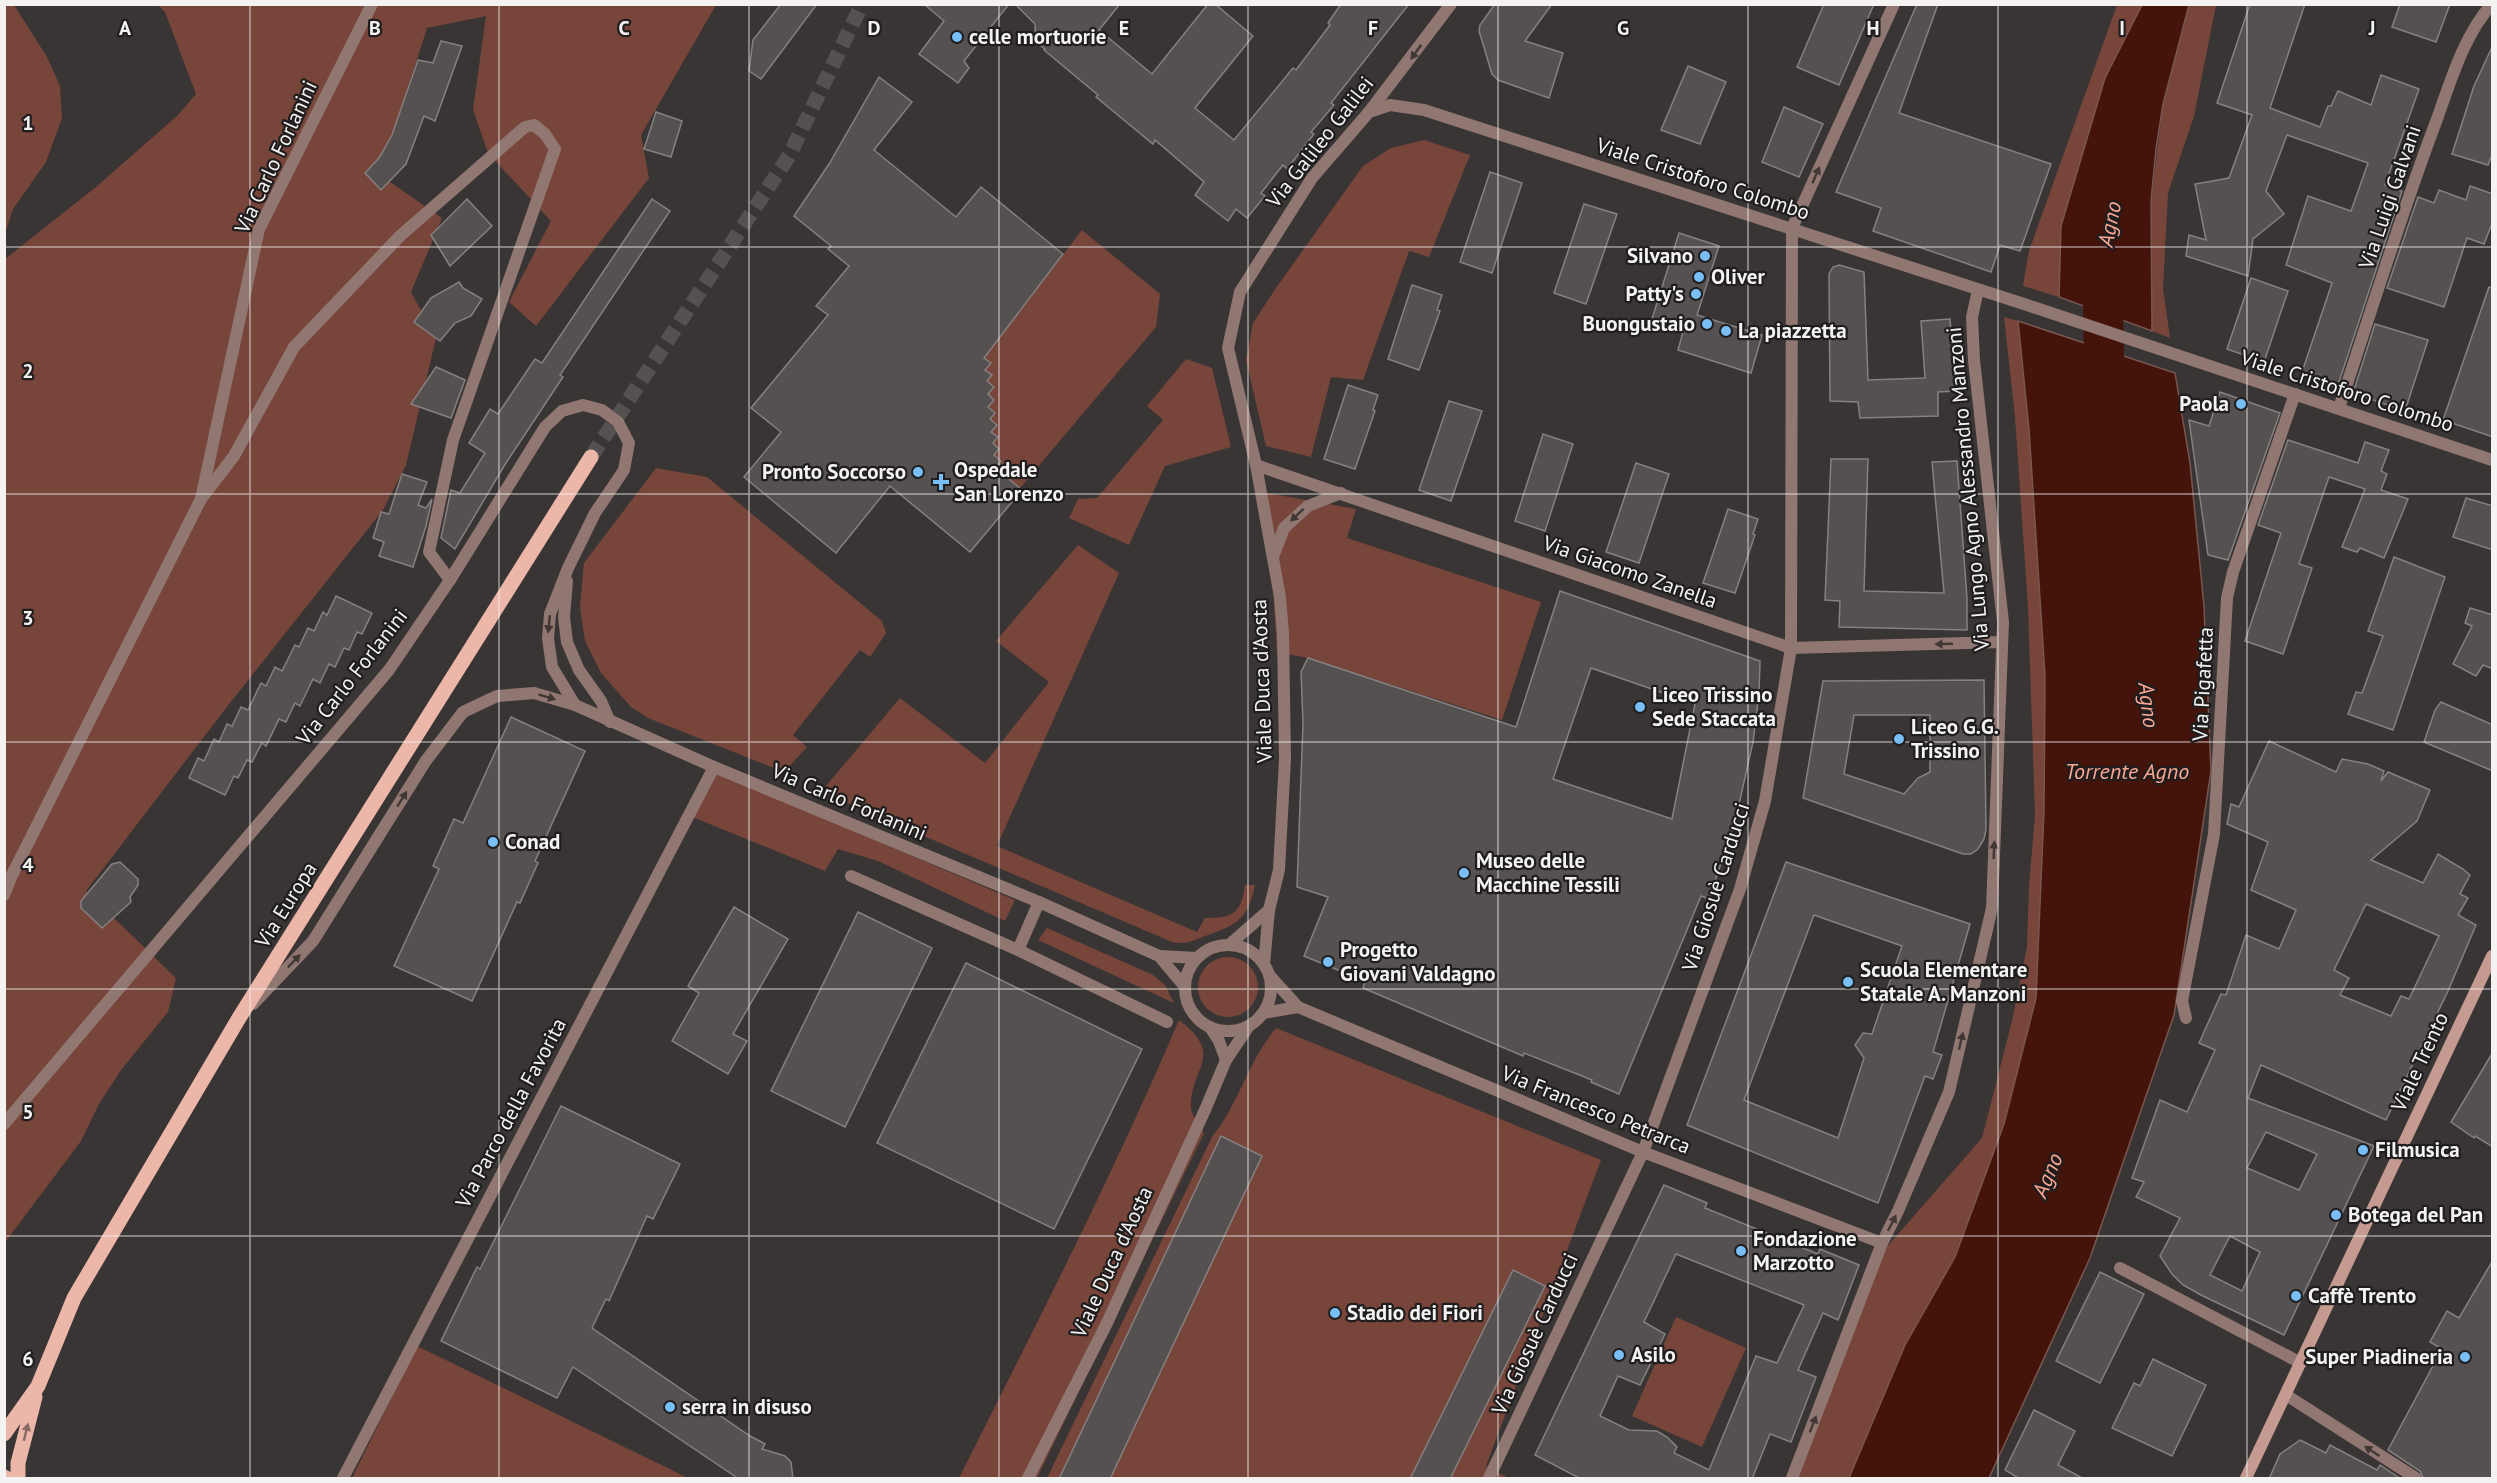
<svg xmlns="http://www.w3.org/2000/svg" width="2497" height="1483" font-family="'PT Sans',sans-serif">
  <rect width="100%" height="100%" fill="#393535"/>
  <g fill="#78453a">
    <polygon points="14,5 47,57 60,86 62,118 46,162 13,209 5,234 4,5"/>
    <polygon points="158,5 716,5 641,135 649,178 536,326 509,302 551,221 488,153 473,110 486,16 427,28 380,175 442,218 411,292 436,338 406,465 383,510 226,708 86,891 176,978 168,1012 121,1070 99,1104 81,1141 6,1241 5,1253 5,259 96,187 178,115 196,94 165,12"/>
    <polygon points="2117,5 2142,5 2105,78 2061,226 2059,297 2023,286 2029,251"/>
    <polygon points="2189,5 2216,5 2194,116 2168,193 2163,288 2170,338 2152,331 2151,201 2163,104"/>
    <polygon points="1424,140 1470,155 1429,257 1409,251 1363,380 1331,377 1311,457 1266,446 1246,360 1253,323 1276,288 1363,166 1391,148"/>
    <polygon points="1082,230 1160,294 1156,327 1020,488 996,468 1001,461 994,455 993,443 998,437 991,432 990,419 995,413 988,407 994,400 988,394 987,381 992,375 985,370 991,363 984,358"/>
    <polygon points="2004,317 2018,321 2029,429 2045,676 2044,811 2036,998 2004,1124 1955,1258 1905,1345 1849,1478 1793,1478 1885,1249 1982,1138 2012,1021 2027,947 2029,887 2035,814 2028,607 2015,417"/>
    <polygon points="1186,359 1212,368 1231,447 1165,466 1129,545 1069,518 1078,499 1097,498 1163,420 1147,406"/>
    <polygon points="656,468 707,477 882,621 886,633 870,657 860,650 793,735 807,747 784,772 648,718 631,707 601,673 585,641 580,608 584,563"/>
    <polygon points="1267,493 1356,509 1347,538 1541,602 1502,720 1308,658 1277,652"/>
    <path d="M1078,545l41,28 -122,273 200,86 8,-14c28,0 36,-4 40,-33h10c-7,33 -16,39 -47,50 -16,5 -18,10 -36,7l-351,-150 79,-94 85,65 64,-81 -53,-41z"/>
    <polygon points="713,771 1015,900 1005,921 878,861 838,849 825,871 690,816"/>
    <polygon points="1047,928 1153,975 1165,985 1174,1003 1038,940"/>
    <circle cx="1228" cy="987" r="30"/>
    <path d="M1179,1020c47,36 11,46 12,88 1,8 9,18 13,25l-167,345h-78c76,-151 154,-303 220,-458z"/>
    <path d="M1276,1028l325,132 -115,306 23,12h-462l165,-341c27,-33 36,-76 64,-109z"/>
    <polygon points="1676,1317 1746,1348 1702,1447 1632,1416"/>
    <polygon points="417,1346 688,1478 352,1478"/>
  </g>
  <g fill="#44140a" stroke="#795750" stroke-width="1.5">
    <polygon points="2142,5 2189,5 2163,104 2156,149 2151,201 2152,331 2059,297 2061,226 2105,78"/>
    <polygon points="2018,321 2175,373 2190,463 2204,606 2211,771 2174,1015 2090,1258 1989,1478 1849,1478 1905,1345 1955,1257 2004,1124 2036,998 2044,811 2045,676 2029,429"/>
  </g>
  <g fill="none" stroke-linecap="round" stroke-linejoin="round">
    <polyline stroke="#44140a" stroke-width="40" points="2102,258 2105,404"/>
  </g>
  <g fill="#545150" stroke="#858180" stroke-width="1.5" fill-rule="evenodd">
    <polygon points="781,4 817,4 761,79 749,71 753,40"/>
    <polygon points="924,4 1009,4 964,61 969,68 958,83 919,54 944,21"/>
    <polygon points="1015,4 1120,4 1099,30 1152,74 1208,4 1215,4 1253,36 1195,108 1234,140 1293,68 1296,70 1330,25 1328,23 1341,4 1409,4 1331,103 1334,105 1311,132 1314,134 1287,169 1283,165 1261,193 1265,196 1247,218 1236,209 1228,221 1195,195 1204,182 1155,140 1153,144 1096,97 1098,95 1044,50 1045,49 1036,42 1035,24"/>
    <polygon points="1495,4 1552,4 1525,41 1563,53 1549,98 1498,80 1492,74 1479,31 1480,25"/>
    <polygon points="1824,4 1874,4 1839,85 1797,67"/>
    <polygon points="1917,4 1938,4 1899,113 2051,164 2020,251 2000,245 1991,272 1873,231 1881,208 1836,192"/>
    <polygon points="2250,4 2305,4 2270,108 2320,127 2328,106 2331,106 2338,91 2371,105 2381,75 2419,89 2385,185 2402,191 2337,388 2301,375 2332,283 2286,265 2308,196 2351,211 2368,163 2287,135 2266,191 2284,214 2253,239 2248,276 2186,256 2189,235 2206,240 2195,184 2229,178 2252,115 2217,103"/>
    <polygon points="2400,4 2450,4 2436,42 2392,27"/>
    <polygon points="441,41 462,46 435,121 424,116 406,164 381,190 365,173 379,158 392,135 418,60 433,63"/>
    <polygon points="2493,45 2493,152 2488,165 2452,154 2474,86"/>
    <polygon points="1688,66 1726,82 1700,144 1661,130"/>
    <polygon points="879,77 912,102 874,150 956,217 981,187 1063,254 984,358 991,363 985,370 992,375 987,381 994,387 988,394 994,400 988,407 995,413 990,419 997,425 991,432 998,437 993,443 999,449 994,455 1001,461 996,468 1022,490 970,552 890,486 836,553 744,477 781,432 751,408 828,315 816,306 849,266 828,249 831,246 794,216 829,164"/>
    <polygon points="1784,107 1823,124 1799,177 1762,162"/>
    <polygon points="656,112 682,121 671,157 644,149"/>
    <polygon points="1490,172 1522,183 1492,273 1460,262"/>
    <polygon points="2470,186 2493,194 2493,221 2484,244 2467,238 2444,307 2387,288 2418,197 2434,203 2439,190 2466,200"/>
    <polygon points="467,199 492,226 450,266 431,235"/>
    <polygon points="652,199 670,211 560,375 563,377 504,466 455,549 441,538 451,490 460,493 485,453 469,443 490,409 498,414 535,359 542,363"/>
    <polygon points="1584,204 1617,214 1586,304 1554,293"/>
    <polygon points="1679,233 1719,246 1697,315 1762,335 1751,373 1678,350 1683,332 1651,322"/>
    <polygon points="1839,265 1864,272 1868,380 1925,378 1921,321 1950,319 1956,391 1938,392 1938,416 1860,418 1858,402 1830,401 1829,274 1833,267"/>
    <polygon points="2251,278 2288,291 2264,362 2227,349"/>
    <polygon points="459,282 463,288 482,299 471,316 455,323 440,341 414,322 431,298"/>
    <polygon points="1412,285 1442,295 1437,310 1440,311 1419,370 1388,359"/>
    <polygon points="2489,287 2493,288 2493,437 2443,420"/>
    <polygon points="2375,324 2428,340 2405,411 2353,393"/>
    <polygon points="436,367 465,380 451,418 411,404"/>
    <polygon points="1348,385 1378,395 1373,410 1375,411 1355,469 1324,459"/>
    <polygon points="2220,392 2280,413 2228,560 2208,555 2189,420 2209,426"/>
    <polygon points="1449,401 1482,411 1451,501 1419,490"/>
    <polygon points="1543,434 1573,444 1545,531 1515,521"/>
    <polygon points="2288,440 2358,463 2365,442 2389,450 2381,471 2387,474 2381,490 2408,499 2384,558 2360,548 2357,552 2342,547 2365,489 2329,477 2299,564 2312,568 2283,654 2245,641 2281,533 2258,525"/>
    <polygon points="1831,459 1868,459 1864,591 1944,593 1932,462 1957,461 1967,599 1967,630 1839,627 1840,601 1825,600"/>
    <polygon points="1636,463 1669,474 1639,563 1606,552"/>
    <polygon points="402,474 427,482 418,505 426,508 432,499 426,526 413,567 379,556 384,542 373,538 381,512 389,514"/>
    <polygon points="2466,498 2493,506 2493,550 2453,537"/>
    <polygon points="1728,509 1758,519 1753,534 1755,535 1735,593 1703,583"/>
    <polygon points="2394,557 2445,577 2393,730 2348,714 2356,692 2362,693 2383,636 2368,631"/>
    <path d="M1560,591l200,70 -1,33 -6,48 -18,80 -26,77 -8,-3 -82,198 -28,-12 1,-2 -68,-27 -1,3 -160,-68 2,-7 -61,-25 24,-59 -31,-10 6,-164 -2,-51 7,-14 208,69zM1591,668l104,36 -23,115 -119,-40z"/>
    <polygon points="336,596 372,613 362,634 357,632 349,650 344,648 335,667 329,664 320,683 313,679 300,706 295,703 286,722 279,719 266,746 262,743 252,762 247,760 238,778 234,776 225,795 189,778 198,758 204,761 214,739 219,742 227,724 232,726 241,707 248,710 261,683 266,686 275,667 282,671 295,645 299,647 308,628 314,631 323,612 327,615"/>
    <polygon points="2470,608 2493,615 2493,669 2483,665 2476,676 2453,664 2472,626 2465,623"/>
    <path d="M1984,680l2,149 -2,10 -6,10 -7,5h-8l-160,-56 20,-117zM1854,715h76v57l-12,6 -14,16 -60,-20z"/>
    <polygon points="2441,702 2493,725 2493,771 2424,742 2435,710"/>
    <polygon points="511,717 585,751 535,861 538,863 520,903 517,902 472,1001 394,966 439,869 433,866 454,819 463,823"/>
    <path d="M2269,741l67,31 6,-13 26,5 16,7 -3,10 7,-9 42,18 -13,31 -46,39 52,23 15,-29 25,15 7,6 -10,19 8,4 -10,17 18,10 -28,66 -62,129 -125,-55 -13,33 126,48 -90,189 -83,-40 -18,-10 -11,-11 -12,-18 20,-38 -44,-21 8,-15 -12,-4 28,-78 27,12 28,-62 -16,-7 22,-49 5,1 20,-60 33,14 17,-39 -45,-20 17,-48 -41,-18 4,-20 8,3zM2366,904l73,32 -30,63 -8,-3 -10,20 -51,-21 9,-17 -15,-8zM2266,1132l51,22 -18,36 -52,-22zM2230,1236l30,16 -18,39 -32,-16z"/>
    <polygon points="120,862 138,879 138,885 130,897 131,902 102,928 81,908 81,901 112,864"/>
    <path d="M1786,862l184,62 -37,128 9,3 -9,24 -8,-3 -47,127 -191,-78zM1814,915l88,31 -30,88 -9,-1 -8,12 9,13 -26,80 -94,-38z"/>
    <polygon points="734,907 788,939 733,1034 747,1041 728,1074 672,1041 699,993 688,986"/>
    <polygon points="858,912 932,948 845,1127 771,1091"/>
    <polygon points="966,963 1142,1049 1054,1229 877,1143"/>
    <polygon points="2493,1052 2493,1147 2475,1136 2474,1138 2451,1122"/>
    <polygon points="561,1106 680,1164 653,1219 647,1216 609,1301 606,1299 592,1328 750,1436 765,1444 762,1449 785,1456 791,1462 793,1479 739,1479 573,1367 557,1398 441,1341 477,1267 480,1269"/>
    <polygon points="1221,1136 1262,1156 1110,1479 1059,1479"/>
    <path d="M1664,1185l43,18 -2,5 113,46 2,-5 39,16 -21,55 -15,-7 -25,57 18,7 -25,65 -21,-8 -18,45h-171l-46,-24zM1676,1254l128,51 -27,58 -21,-7 -47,114 -35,-17 3,-6 -10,-10 -10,-6 -28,-1 -29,-14 18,-40 22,9 25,-51 -21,-12z"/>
    <polygon points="2493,1260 2493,1479 2424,1479 2420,1471 2388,1450 2442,1349 2430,1342 2447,1311 2459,1318"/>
    <polygon points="1513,1270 1545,1286 1450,1479 1410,1479"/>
    <polygon points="2100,1272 2144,1294 2100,1383 2056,1361"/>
    <polygon points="2153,1359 2206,1385 2172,1456 2112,1428 2134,1383 2140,1386"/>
    <polygon points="2034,1410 2075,1431 2058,1465 2084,1479 2020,1479 2005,1470"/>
    <polygon points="2300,1440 2326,1453 2330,1445 2377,1470 2380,1465 2401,1479 2269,1479 2280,1454"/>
  </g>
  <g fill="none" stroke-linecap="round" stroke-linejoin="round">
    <polyline stroke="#555151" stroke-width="15" stroke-dasharray="15 8" stroke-linecap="butt" points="591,457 789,156 862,4"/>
    <polyline stroke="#917771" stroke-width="12" points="1643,1152 1740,889 1765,801 1791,648"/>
    <g stroke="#917771" stroke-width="12">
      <polyline points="1369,112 1451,4"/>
      <polyline points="1256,465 1791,648 2002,642"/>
      <polyline points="201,499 234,456 294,347 400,236 525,127 534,125 545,134 555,149 453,440 429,552 450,580"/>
      <polyline points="1273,557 1284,528 1308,506 1341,493"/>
      <polyline points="567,581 564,617 567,642 579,670 601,701 610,722"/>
      <polyline points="1791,648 1792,228 1894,4"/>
      <polyline points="851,876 1018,950 1167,1022"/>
      <polyline points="4,895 12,875 201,499 259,229 372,4"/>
      <polyline points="1018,950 1039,902"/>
      <polyline points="1270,976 1298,1007 1643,1152 1882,1243"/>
      <polyline points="1263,1013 1298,1007"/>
      <polyline points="2186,1018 2182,1001 2214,834 2227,598 2233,572 2295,394"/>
      <polyline points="4,1124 389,670 450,580 545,427 562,411 583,405 602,410 618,422 629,443 624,470 595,513 568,568 550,614 548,638 552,667 575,705"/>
      <polyline points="2120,1268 2301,1363"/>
      <polyline points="2286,1395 2416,1478"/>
      <polyline points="343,1478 714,767"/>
      <polyline points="1489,1478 1643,1152"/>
      <polyline points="1792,1478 1882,1243 1898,1211 1949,1092 1992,908 2003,622 1974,360 1972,317 1978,290"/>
    </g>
    <g stroke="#917771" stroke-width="12">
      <path d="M2339,408c32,-96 62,-194 98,-289 14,-39 27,-84 55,-115"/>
      <polyline points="1230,944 1269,910"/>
      <circle cx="1228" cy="988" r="43"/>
      <polyline points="1159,956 1197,958"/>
      <polyline points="1264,964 1269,910 1279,870 1285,759 1283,633 1280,597 1256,465 1228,348 1240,292 1312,178 1369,112 1390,105 1424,110 2024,304 2492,460"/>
      <polyline points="253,1004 313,941 425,762 463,712 497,696 534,693 575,705 714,767 1039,902 1159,956 1185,987"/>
      <polyline points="1210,1027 1219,1041 1226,1060"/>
      <polyline points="1028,1478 1107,1323 1205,1110 1226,1060 1249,1026"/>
    </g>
    <polyline stroke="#c59b91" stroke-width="12" points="2246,1478 2492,956"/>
    <g stroke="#ecb6a9" stroke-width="15">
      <polyline points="4,1434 38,1386 74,1298 239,1018 591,457"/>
      <polyline points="4,1477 6,1478"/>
      <polyline points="18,1478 18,1463 35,1397"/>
    </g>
  </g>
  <defs><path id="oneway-solid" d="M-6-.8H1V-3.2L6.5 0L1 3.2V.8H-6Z" transform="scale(1.5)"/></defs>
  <g fill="#413836">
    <use href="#oneway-solid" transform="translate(1416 52) rotate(126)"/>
    <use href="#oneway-solid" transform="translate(1816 175) rotate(-66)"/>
    <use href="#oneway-solid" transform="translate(1297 515) rotate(137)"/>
    <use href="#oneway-solid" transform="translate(549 624) rotate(96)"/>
    <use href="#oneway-solid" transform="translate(1944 644) rotate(178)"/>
    <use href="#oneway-solid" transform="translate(547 697) rotate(17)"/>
    <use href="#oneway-solid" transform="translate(402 799) rotate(-58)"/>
    <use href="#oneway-solid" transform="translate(1994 850) rotate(-88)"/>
    <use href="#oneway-solid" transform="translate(294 961) rotate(-46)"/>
    <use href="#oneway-solid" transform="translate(1961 1041) rotate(-77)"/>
    <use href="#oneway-solid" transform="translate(1892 1223) rotate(-63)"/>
    <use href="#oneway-solid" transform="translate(1813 1424) rotate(-69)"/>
    <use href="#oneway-solid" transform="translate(2372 1451) rotate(-147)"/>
  </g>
  <use fill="#866a63" href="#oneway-solid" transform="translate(26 1432) rotate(-76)"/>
  <path fill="none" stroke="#f5f2f2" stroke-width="1.5" stroke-opacity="0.55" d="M250,4v1474M499,4v1474M749,4v1474M999,4v1474M1248,4v1474M1498,4v1474M1748,4v1474M1998,4v1474M2247,4v1474M4,247h2488M4,494h2488M4,742h2488M4,989h2488M4,1236h2488"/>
  <g fill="#78bff7" stroke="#1f1d1d" stroke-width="2">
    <circle cx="957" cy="37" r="6"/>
    <circle cx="1705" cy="256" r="6"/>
    <circle cx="1699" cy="277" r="6"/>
    <circle cx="1696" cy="294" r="6"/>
    <circle cx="1707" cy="324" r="6"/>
    <circle cx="1726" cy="331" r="6"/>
    <circle cx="2241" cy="404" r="6"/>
    <circle cx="918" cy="472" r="6"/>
    <path d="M938 473h6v6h6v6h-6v6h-6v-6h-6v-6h6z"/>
    <circle cx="1640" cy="707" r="6"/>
    <circle cx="1899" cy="739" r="6"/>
    <circle cx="493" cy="842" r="6"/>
    <circle cx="1464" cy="873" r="6"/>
    <circle cx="1328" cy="962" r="6"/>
    <circle cx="1848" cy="982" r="6"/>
    <circle cx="2363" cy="1150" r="6"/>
    <circle cx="2336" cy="1215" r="6"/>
    <circle cx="1741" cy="1251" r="6"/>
    <circle cx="2296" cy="1296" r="6"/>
    <circle cx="1335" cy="1313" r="6"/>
    <circle cx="1619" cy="1355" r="6"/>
    <circle cx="2465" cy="1357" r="6"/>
    <circle cx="670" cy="1407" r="6"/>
  </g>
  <g text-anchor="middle" stroke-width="4.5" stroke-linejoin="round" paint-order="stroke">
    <g font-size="21" font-weight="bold" fill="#f5f2f2" stroke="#1f1d1d" text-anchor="start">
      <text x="969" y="44">celle mortuorie</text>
      <text x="1693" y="263" text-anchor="end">Silvano</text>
      <text x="1711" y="284">Oliver</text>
      <text x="1684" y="301" text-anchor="end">Patty's</text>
      <text x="1695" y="331" text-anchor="end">Buongustaio</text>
      <text x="1738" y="338">La piazzetta</text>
      <text x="2229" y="411" text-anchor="end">Paola</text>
      <text x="954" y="477">Ospedale<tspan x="954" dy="24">San Lorenzo</tspan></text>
      <text x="906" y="479" text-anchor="end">Pronto Soccorso</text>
      <text x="1652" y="702">Liceo Trissino<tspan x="1652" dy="24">Sede Staccata</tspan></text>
      <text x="1911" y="734">Liceo G.G.<tspan x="1911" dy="24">Trissino</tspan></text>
      <text x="505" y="849">Conad</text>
      <text x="1476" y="868">Museo delle<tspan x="1476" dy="24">Macchine Tessili</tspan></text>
      <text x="1340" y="957">Progetto<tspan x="1340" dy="24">Giovani Valdagno</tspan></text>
      <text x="1860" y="977">Scuola Elementare<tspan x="1860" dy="24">Statale A. Manzoni</tspan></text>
      <text x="2375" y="1157">Filmusica</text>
      <text x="2348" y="1222">Botega del Pan</text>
      <text x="1753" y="1246">Fondazione<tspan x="1753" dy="24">Marzotto</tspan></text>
      <text x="2308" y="1303">Caffè Trento</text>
      <text x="1347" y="1320">Stadio dei Fiori</text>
      <text x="1631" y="1362">Asilo</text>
      <text x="2453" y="1364" text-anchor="end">Super Piadineria</text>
      <text x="682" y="1414">serra in disuso</text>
    </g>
    <g font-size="21" fill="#f5f2f2" stroke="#1f1d1d">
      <text transform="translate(1320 142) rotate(-52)" y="7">Via Galileo Galilei</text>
      <text transform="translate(276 157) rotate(-65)" y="7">Via Carlo Forlanini</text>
      <text transform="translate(1703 179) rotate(18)" y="7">Viale Cristoforo Colombo</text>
      <text transform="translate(2390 197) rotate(-71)" y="7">Via Luigi Galvani</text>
      <text transform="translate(2347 391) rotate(18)" y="7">Viale Cristoforo Colombo</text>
      <text transform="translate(1968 489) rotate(-95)" y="7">Via Lungo Agno Alessandro Manzoni</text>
      <text transform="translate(1630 572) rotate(19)" y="7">Via Giacomo Zanella</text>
      <text transform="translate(352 677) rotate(-52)" y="7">Via Carlo Forlanini</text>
      <text transform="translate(1262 681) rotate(-92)" y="7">Viale Duca d'Aosta</text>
      <text transform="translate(2203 684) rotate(-87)" y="7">Via Pigafetta</text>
      <text transform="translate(849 802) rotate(23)" y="7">Via Carlo Forlanini</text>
      <text transform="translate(1716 887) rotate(-72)" y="7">Via Giosuè Carducci</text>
      <text transform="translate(286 905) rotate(-58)" y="7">Via Europa</text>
      <text transform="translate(2420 1062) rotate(-65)" y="7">Viale Trento</text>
      <text transform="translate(1596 1110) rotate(22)" y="7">Via Francesco Petrarca</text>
      <text transform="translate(511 1113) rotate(-62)" y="7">Via Parco della Favorita</text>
      <text transform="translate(1112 1262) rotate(-65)" y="7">Viale Duca d'Aosta</text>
      <text transform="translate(1535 1334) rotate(-65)" y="7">Via Giosuè Carducci</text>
    </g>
    <g font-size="22" font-style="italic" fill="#fda793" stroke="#1f1d1d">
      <text transform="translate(2109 224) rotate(-79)" y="8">Agno</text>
      <text transform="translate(2149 705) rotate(83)" y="8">Agno</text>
      <text x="2127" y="779">Torrente Agno</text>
      <text transform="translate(2047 1175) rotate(-67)" y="8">Agno</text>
    </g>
  </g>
  <g font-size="20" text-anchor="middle" font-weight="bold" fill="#f5f2f2" stroke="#1f1d1d" stroke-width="4.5" stroke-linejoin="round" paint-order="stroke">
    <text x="125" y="35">A</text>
    <text x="375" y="35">B</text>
    <text x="624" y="35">C</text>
    <text x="874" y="35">D</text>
    <text x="1124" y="35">E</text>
    <text x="1373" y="35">F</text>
    <text x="1623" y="35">G</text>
    <text x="1873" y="35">H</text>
    <text x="2122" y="35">I</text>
    <text x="2372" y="35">J</text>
    <text x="28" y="130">1</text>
    <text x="28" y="378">2</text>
    <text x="28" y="625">3</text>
    <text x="28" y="872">4</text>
    <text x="28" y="1119">5</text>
    <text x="28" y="1366">6</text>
  </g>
  <rect width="2497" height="1483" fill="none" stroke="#f5f2f2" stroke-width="12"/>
</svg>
